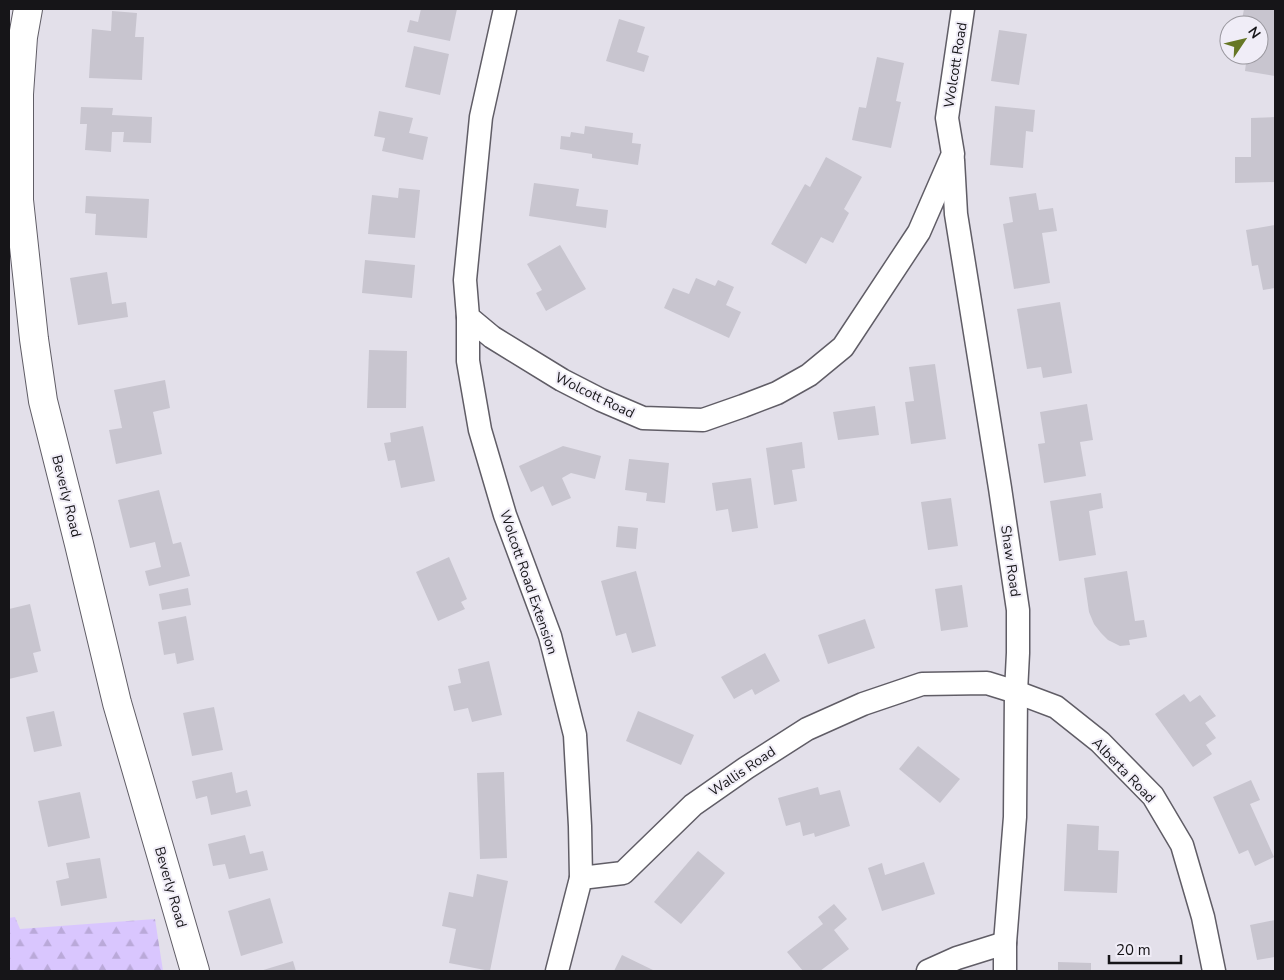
<svg xmlns="http://www.w3.org/2000/svg" width="1284" height="980" font-family="'Nunito Sans',sans-serif">
  <defs>
    <pattern id="forest-firs" width="22" height="20" patternUnits="userSpaceOnUse" patternTransform="scale(1.25)"><rect width="22" height="20" fill="#d9c6fe"/><path d="M5 1l3.5 6h-7zM16 11l3.5 6h-7z" fill="#baa9d9"/></pattern>
  </defs>
  <rect width="100%" height="100%" fill="#e3e0ea"/>
  <polygon fill="url(#forest-firs)" points="15,917 20,929 155,919 163,971 9,971 9,918"/>
  <g fill="#c8c5cf">
    <polygon points="421,9 457,9 450,41 407,32 410,20 418,22"/>
    <polygon points="1244,9 1275,9 1275,76 1245,71 1247,55 1259,55 1259,25 1241,25"/>
    <polygon points="112,11 137,13 135,37 144,37 142,80 89,78 92,29 111,31"/>
    <polygon points="619,19 645,27 637,52 649,56 644,72 606,61"/>
    <polygon points="999,30 1027,34 1019,85 991,81"/>
    <polygon points="414,46 449,54 440,95 405,87"/>
    <polygon points="877,57 904,63 896,101 901,102 891,148 852,140 859,107 866,108"/>
    <polygon points="995,106 1035,110 1033,132 1026,131 1023,168 990,165"/>
    <polygon points="81,107 113,108 112,115 152,117 151,143 123,142 124,132 112,132 111,152 85,150 87,124 80,124"/>
    <polygon points="379,111 413,118 409,133 428,137 423,160 382,151 385,138 374,136"/>
    <polygon points="1275,117 1275,182 1235,183 1235,157 1251,157 1251,118"/>
    <polygon points="585,126 633,133 632,143 641,144 638,165 592,158 592,154 560,149 561,136 570,137 571,132 584,134"/>
    <polygon points="826,157 862,177 844,209 849,213 833,243 821,237 806,264 771,244 805,184 810,187"/>
    <polygon points="534,183 579,189 576,206 608,210 606,228 529,216"/>
    <polygon points="399,188 420,190 415,238 368,234 372,195 398,198"/>
    <polygon points="1036,193 1039,210 1053,208 1057,231 1042,233 1050,283 1014,289 1003,224 1013,222 1009,197"/>
    <polygon points="86,196 149,199 147,238 95,235 96,214 85,213"/>
    <polygon points="1275,225 1275,288 1263,290 1258,265 1252,266 1246,230"/>
    <polygon points="560,245 586,289 546,311 536,293 542,290 527,264"/>
    <polygon points="365,260 415,265 412,298 362,293"/>
    <polygon points="107,272 112,304 126,302 128,317 78,325 70,278"/>
    <polygon points="696,278 715,286 718,280 734,287 726,305 741,312 729,338 664,308 673,288 689,294"/>
    <polygon points="1060,302 1072,373 1043,378 1041,367 1027,369 1017,309"/>
    <polygon points="369,350 407,351 406,408 367,408"/>
    <polygon points="935,364 946,439 911,444 905,402 914,401 909,367"/>
    <polygon points="165,380 170,408 153,412 162,454 116,464 109,430 122,428 114,390"/>
    <polygon points="1087,404 1093,440 1080,442 1086,476 1044,483 1038,444 1045,443 1040,412"/>
    <polygon points="875,406 879,435 838,440 833,412"/>
    <polygon points="423,426 435,481 401,488 395,460 388,461 384,443 391,442 390,433"/>
    <polygon points="802,442 805,468 792,470 797,501 774,505 766,448"/>
    <polygon points="563,446 601,456 595,479 571,473 562,478 571,498 552,506 543,486 531,492 519,466"/>
    <polygon points="629,459 669,463 665,503 646,501 647,493 625,490"/>
    <polygon points="751,478 758,528 732,532 728,509 716,511 712,483"/>
    <polygon points="159,490 173,544 181,542 190,576 149,586 145,571 161,567 155,542 130,548 118,500"/>
    <polygon points="1101,493 1103,508 1089,511 1096,555 1059,561 1050,501"/>
    <polygon points="951,498 958,546 928,550 921,502"/>
    <polygon points="618,526 638,528 636,549 616,547"/>
    <polygon points="449,557 467,599 461,602 465,609 438,621 416,572"/>
    <polygon points="636,571 656,646 632,653 626,633 616,636 601,581"/>
    <polygon points="1127,571 1135,621 1144,620 1147,637 1129,640 1130,645 1120,646 1108,640 1101,633 1094,624 1089,612 1084,578"/>
    <polygon points="962,585 968,627 941,631 935,589"/>
    <polygon points="188,588 191,605 162,610 159,594"/>
    <polygon points="30,604 41,651 33,653 38,672 9,679 9,652 10,651 9,645 9,609"/>
    <polygon points="186,616 194,660 177,664 175,653 164,655 158,622"/>
    <polygon points="865,619 875,648 828,664 818,635"/>
    <polygon points="765,653 780,681 755,695 752,689 734,699 721,677"/>
    <polygon points="489,661 502,715 472,722 468,708 454,711 448,686 461,683 458,669"/>
    <polygon points="1184,694 1190,702 1200,695 1216,716 1205,723 1216,738 1206,745 1212,754 1193,767 1155,714"/>
    <polygon points="214,707 223,750 192,756 183,713"/>
    <polygon points="54,711 62,746 34,752 26,717"/>
    <polygon points="638,711 694,735 681,765 626,741"/>
    <polygon points="918,746 960,779 940,803 899,769"/>
    <polygon points="232,772 236,793 247,790 251,806 211,815 207,796 196,799 192,781"/>
    <polygon points="504,772 507,858 480,859 477,773"/>
    <polygon points="1251,780 1260,800 1250,804 1274,857 1255,866 1248,850 1239,854 1213,797"/>
    <polygon points="818,787 820,795 840,790 850,826 815,837 814,833 803,836 800,822 786,826 778,798"/>
    <polygon points="80,792 90,838 48,847 38,801"/>
    <polygon points="1067,824 1099,826 1098,850 1119,851 1117,893 1064,891"/>
    <polygon points="245,835 250,854 263,851 268,870 229,879 225,864 213,866 208,844"/>
    <polygon points="698,851 725,873 681,924 654,902"/>
    <polygon points="100,858 107,898 61,906 56,881 69,878 66,863"/>
    <polygon points="924,862 935,894 882,911 868,868 882,863 885,875"/>
    <polygon points="477,874 508,881 490,971 449,963 456,929 442,926 449,892 473,897"/>
    <polygon points="270,898 283,943 241,956 228,911"/>
    <polygon points="834,904 847,919 834,930 849,949 820,971 803,971 787,952 823,924 818,917"/>
    <polygon points="1275,920 1275,957 1257,960 1250,925"/>
    <polygon points="622,955 655,971 614,971"/>
    <polygon points="293,961 296,971 260,971"/>
    <polygon points="1058,962 1091,963 1091,971 1058,971"/>
  </g>
  <g fill="none" stroke-linecap="round" stroke-linejoin="round">
    <defs>
      <g id="minor">
        <polyline points="505,9 481,117 465,280 468,317 492,337 562,380 601,400 643,418 703,420 743,406 777,393 809,375 843,347 919,232 953,154 947,118 963,9"/>
        <polyline points="953,160 956,214 1000,488 1018,610 1018,653 1016,692 1015,817 1005,943 1005,971"/>
        <polyline points="468,317 468,361 480,430 505,515 550,636 575,735 580,826 581,878"/>
        <polyline points="557,971 581,878 623,873 693,805 746,768 807,729 863,704 922,684 987,683 1016,692 1056,707 1100,742 1153,796 1182,845 1203,917 1214,971"/>
        <polyline points="928,971 957,958 1005,943"/>
      </g>
      <polyline id="tertiary" points="28,9 23,37 19,94 19,200 34,339 43,401 79,544 117,703 195,971"/>
    </defs>
    <use href="#minor" stroke="#605d66" stroke-width="25"/>
    <use href="#tertiary" stroke="#605d66" stroke-width="30"/>
    <use href="#minor" stroke="#fff" stroke-width="22"/>
    <use href="#tertiary" stroke="#fff" stroke-width="28"/>
  </g>
  <g text-anchor="middle" stroke-width="4" stroke-linejoin="round" paint-order="stroke">
    <g font-size="14" fill="#161518" stroke="#f0edf7">
      <text transform="translate(955 65) rotate(-81)" y="5">Wolcott Road</text>
      <text transform="translate(595 395) rotate(26)" y="5">Wolcott Road</text>
      <text transform="translate(67 496) rotate(76)" y="5">Beverly Road</text>
      <text transform="translate(1011 561) rotate(82)" y="5">Shaw Road</text>
      <text transform="translate(529 582) rotate(71)" y="5">Wolcott Road Extension</text>
      <text transform="translate(1124 770) rotate(46)" y="5">Alberta Road</text>
      <text transform="translate(742 771) rotate(-34)" y="5">Wallis Road</text>
      <text transform="translate(171 887) rotate(74)" y="5">Beverly Road</text>
    </g>
  </g>
  <rect width="1284" height="980" fill="none" stroke="#161518" stroke-width="20"/>
  <g transform="translate(1244 40) rotate(55)"><circle r="24" fill="#f0edf7" stroke="#99979e"/>
  <path d="M0-4L9 19L0 12L-9 19Z" fill="#667725"/>
  <text y="-8" font-size="14" font-weight="bold" text-anchor="middle" fill="#161518">N</text>
  </g>
  <path d="M1109 955v8h72v-8" fill="none" stroke="#161518" stroke-width="2.5"/>
  <text x="1116" y="955" font-size="15" fill="#161518" stroke="#f0edf7" stroke-width="4" paint-order="stroke">20 m</text>
</svg>
